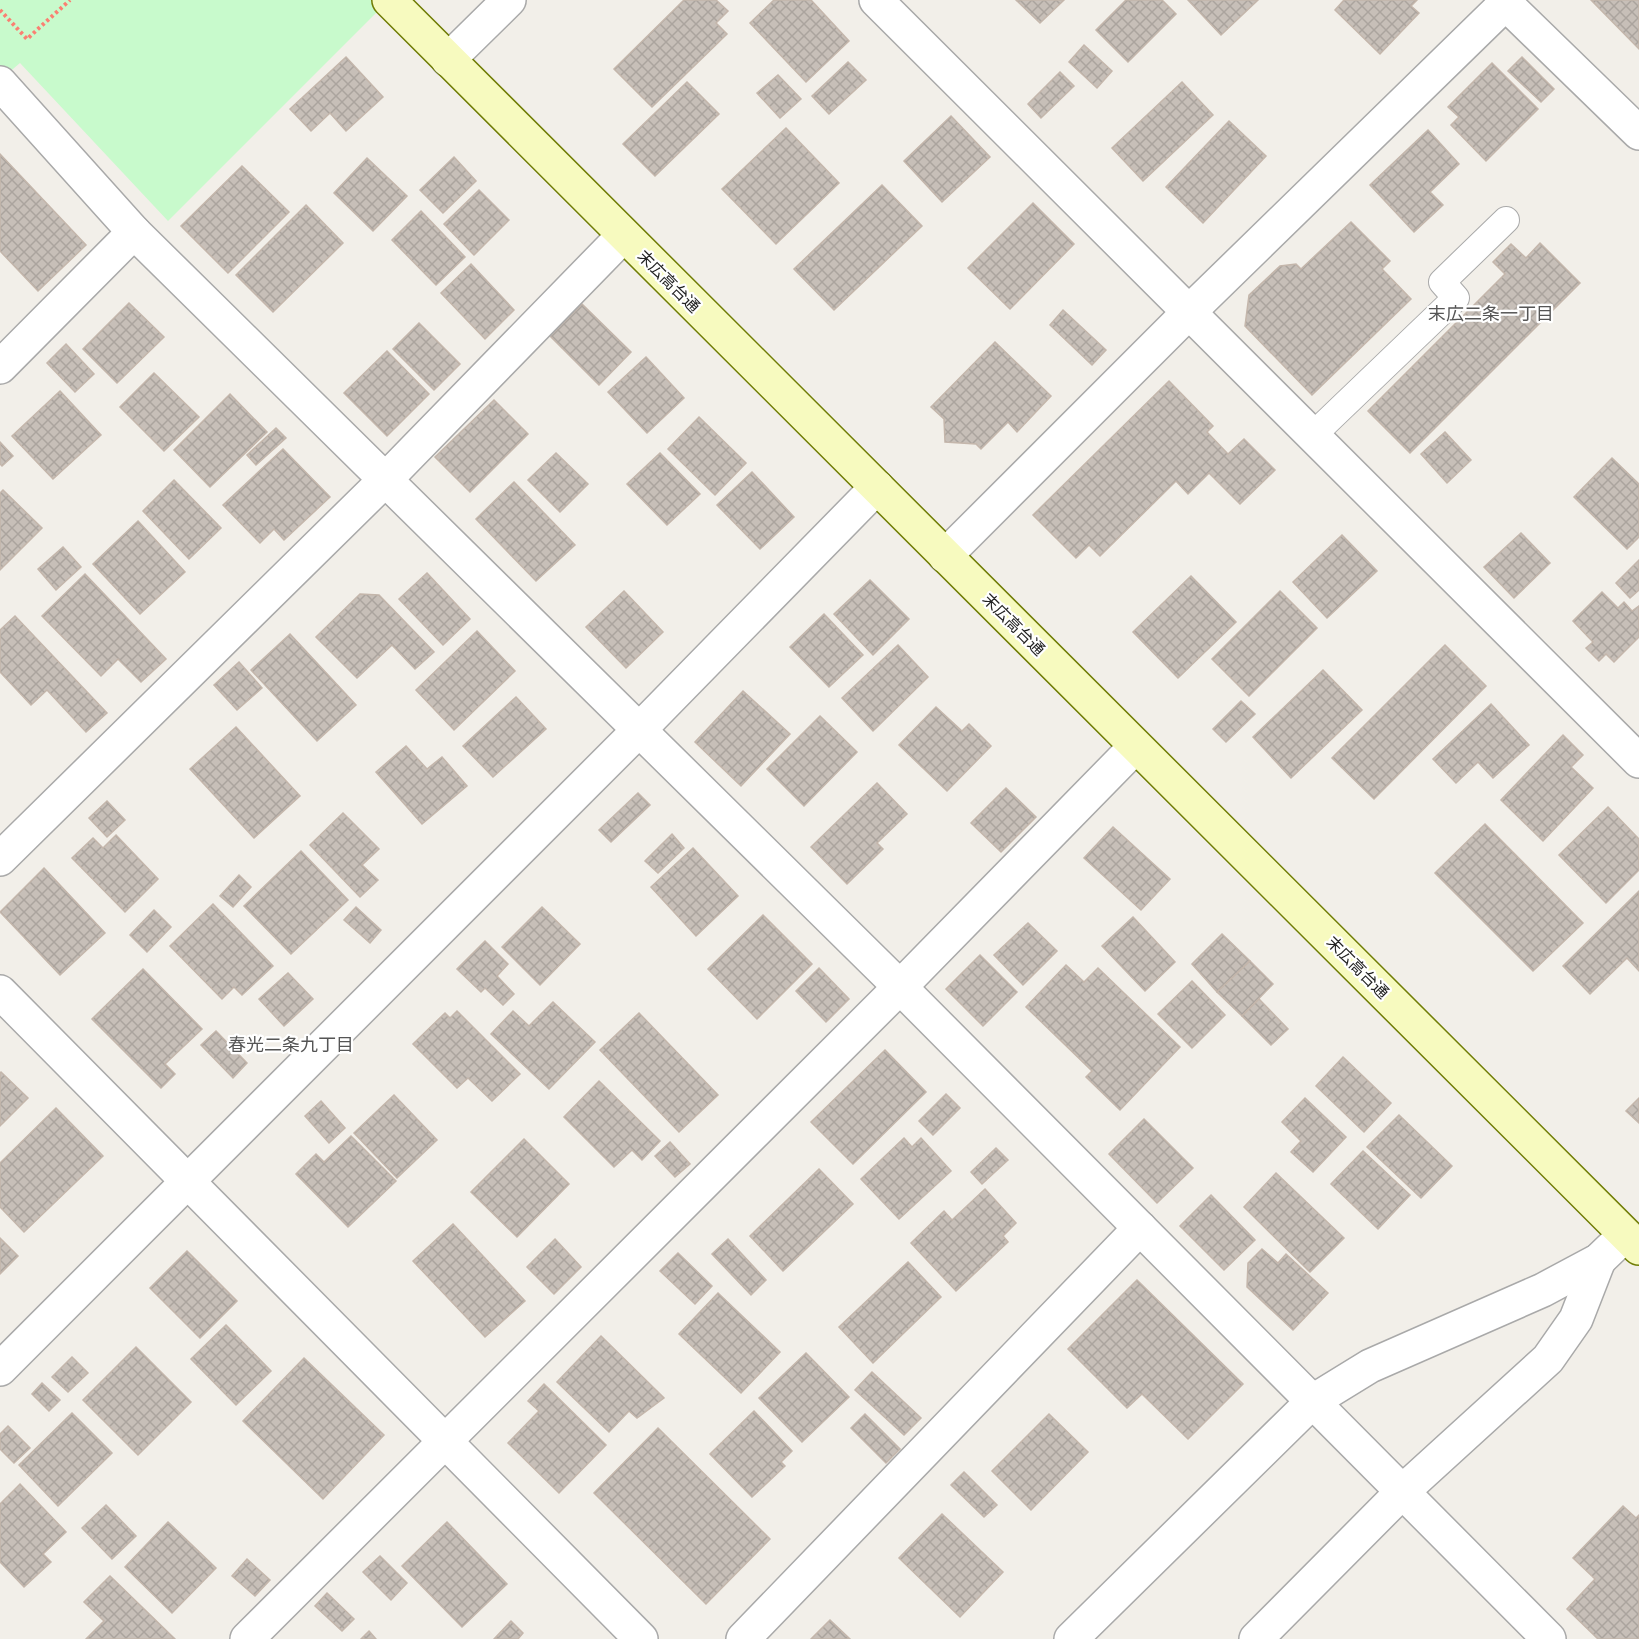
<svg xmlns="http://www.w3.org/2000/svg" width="1639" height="1639" font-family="'PT Sans','Noto Sans JP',sans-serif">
  <defs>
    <pattern id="building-cross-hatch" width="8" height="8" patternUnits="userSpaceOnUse" patternTransform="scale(1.5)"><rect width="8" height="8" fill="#c7bfb8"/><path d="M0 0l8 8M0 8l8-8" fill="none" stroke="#aba49e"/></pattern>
  </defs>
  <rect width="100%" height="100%" fill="#f2efe9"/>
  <polygon fill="#c8facc" points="0,0 389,0 168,221 20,63 0,80"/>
  <g fill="url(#building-cross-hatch)" stroke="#c4b6ab" stroke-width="1.5">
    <polygon points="684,0 716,0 728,11 716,23 727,34 652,107 614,69"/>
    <polygon points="774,0 811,0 849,41 806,82 750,23"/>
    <polygon points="1016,0 1064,0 1040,23"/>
    <polygon points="1126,0 1162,0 1176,14 1128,62 1096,30"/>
    <polygon points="1188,0 1258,0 1221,35"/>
    <polygon points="1344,0 1417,0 1411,6 1419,13 1380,54 1335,10"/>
    <polygon points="1591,0 1639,0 1639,49"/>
    <polygon points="1084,45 1112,71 1097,88 1069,62"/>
    <polygon points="346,57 383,97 346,131 330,113 311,131 290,109"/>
    <polygon points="1522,57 1554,89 1541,102 1508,71"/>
    <polygon points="848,62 866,80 829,114 812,96"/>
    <polygon points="1492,63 1538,109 1486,161 1451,125 1459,117 1448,107"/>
    <polygon points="1060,72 1074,86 1041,118 1028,104"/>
    <polygon points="778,75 801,99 780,118 757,93"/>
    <polygon points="687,82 719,114 655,176 623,144"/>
    <polygon points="1182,82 1213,115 1143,181 1112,148"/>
    <polygon points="951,116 990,157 942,202 904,161"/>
    <polygon points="1229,121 1266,156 1203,223 1166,187"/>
    <polygon points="786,128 839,183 776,244 722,189"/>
    <polygon points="1428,130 1459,164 1430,192 1443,205 1414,232 1370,185"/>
    <polygon points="0,154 86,245 38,291 0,251"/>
    <polygon points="454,157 476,181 443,213 420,190"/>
    <polygon points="367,158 407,196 373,231 334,193"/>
    <polygon points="242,166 289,212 228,273 181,226"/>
    <polygon points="882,185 922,226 834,310 794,269"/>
    <polygon points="479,190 509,220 474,255 444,224"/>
    <polygon points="1033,203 1074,244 1010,309 968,268"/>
    <polygon points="306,205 343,243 273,312 236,275"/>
    <polygon points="421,211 465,257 436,285 392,240"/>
    <polygon points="1351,222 1390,261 1382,269 1411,299 1312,395 1245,326 1249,295 1280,266 1296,264 1301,269"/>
    <polygon points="1540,243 1580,283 1410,453 1368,411 1505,274 1493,262 1511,244 1526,258"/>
    <polygon points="471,264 514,310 485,339 441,293"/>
    <polygon points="129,303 164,337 117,383 83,349"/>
    <polygon points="582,304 631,352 599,385 550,336"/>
    <polygon points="1063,310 1106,350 1092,365 1050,325"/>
    <polygon points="419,323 460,364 434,390 393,349"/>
    <polygon points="995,342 1051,396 1017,432 1008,422 981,449 976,444 945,442 944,419 931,407"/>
    <polygon points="66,344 94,374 75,392 47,363"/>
    <polygon points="387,351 429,394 387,436 344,393"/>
    <polygon points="646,357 684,398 647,433 608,392"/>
    <polygon points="154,373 199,417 164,451 120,407"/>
    <polygon points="1169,381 1213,426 1207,432 1228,454 1244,439 1275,470 1240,504 1209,473 1188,494 1176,481 1100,556 1089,545 1076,558 1033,515"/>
    <polygon points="60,391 101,435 53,479 12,436"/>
    <polygon points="230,394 267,432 210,487 174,450"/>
    <polygon points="494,400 528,434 470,492 435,457"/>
    <polygon points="699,417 746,463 715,495 668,449"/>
    <polygon points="276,428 286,438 256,465 247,455"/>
    <polygon points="1445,432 1471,460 1447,483 1421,454"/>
    <polygon points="0,442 13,456 2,466 0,464"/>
    <polygon points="283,449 330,497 284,540 274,529 260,543 223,505"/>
    <polygon points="556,453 588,484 560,512 528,480"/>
    <polygon points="660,453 700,494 667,525 627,484"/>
    <polygon points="1612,458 1639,484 1639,537 1627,549 1574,497"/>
    <polygon points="752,472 794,517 760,549 717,505"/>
    <polygon points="174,480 221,528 189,559 143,511"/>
    <polygon points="514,482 575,545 536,581 476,519"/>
    <polygon points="3,490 42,528 0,570 0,493"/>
    <polygon points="138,521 185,572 140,614 93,564"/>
    <polygon points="1521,533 1550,563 1514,598 1484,567"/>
    <polygon points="1342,535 1377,571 1327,618 1293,582"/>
    <polygon points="63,547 81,567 56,590 38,569"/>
    <polygon points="1639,560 1639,590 1630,598 1616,583"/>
    <polygon points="427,573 470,619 443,645 399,599"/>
    <polygon points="85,574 166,659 141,682 118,659 101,676 42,616"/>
    <polygon points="1191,576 1236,622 1178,678 1133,632"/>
    <polygon points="870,580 909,619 873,655 834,614"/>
    <polygon points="624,591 663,632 626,668 586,627"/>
    <polygon points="1280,591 1317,628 1249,696 1212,659"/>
    <polygon points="1602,592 1618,608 1624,602 1632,611 1639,606 1639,637 1614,662 1606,654 1599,661 1586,648 1593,642 1573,621"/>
    <polygon points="360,594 379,595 434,652 415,669 392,645 357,678 316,637"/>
    <polygon points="824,614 863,655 829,687 790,647"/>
    <polygon points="15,616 107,713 86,732 47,690 31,705 0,672 0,630"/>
    <polygon points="477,631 515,671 454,730 416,690"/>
    <polygon points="290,634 356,705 317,741 251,670"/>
    <polygon points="898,645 928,677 873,731 842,698"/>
    <polygon points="1445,645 1486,686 1374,799 1332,758"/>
    <polygon points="239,662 262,688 237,710 214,685"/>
    <polygon points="1323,670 1362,710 1291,778 1253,737"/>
    <polygon points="743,691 790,734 741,786 695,742"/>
    <polygon points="516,697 546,729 493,777 463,746"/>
    <polygon points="1241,701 1255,714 1226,742 1213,729"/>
    <polygon points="1491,704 1529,745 1493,778 1478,762 1456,783 1433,759"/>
    <polygon points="936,707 962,731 969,724 991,746 947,791 899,745"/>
    <polygon points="820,716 857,752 804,806 767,769"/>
    <polygon points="236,727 300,796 254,838 190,769"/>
    <polygon points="1563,735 1583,755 1571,767 1593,788 1543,841 1501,800"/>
    <polygon points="406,746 427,769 442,757 467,786 422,824 376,772"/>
    <polygon points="877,783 907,814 877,843 883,849 847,884 811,847"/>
    <polygon points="1006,788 1036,817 1001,852 971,823"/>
    <polygon points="638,793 650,805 611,842 599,830"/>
    <polygon points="107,801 125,820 107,837 89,818"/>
    <polygon points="1608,807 1639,839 1639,870 1606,903 1559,855"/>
    <polygon points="343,813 379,849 362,865 378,880 360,897 310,845"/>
    <polygon points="1485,824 1583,923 1533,971 1435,873"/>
    <polygon points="1113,827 1170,879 1141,910 1084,858"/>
    <polygon points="672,834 684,848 658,873 645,861"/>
    <polygon points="116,835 158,879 125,912 72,858 93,838 103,848"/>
    <polygon points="693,848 738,896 696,936 651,887"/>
    <polygon points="301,851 348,900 291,954 244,906"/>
    <polygon points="44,868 105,933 60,975 0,912"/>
    <polygon points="239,875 251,887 233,907 220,896"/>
    <polygon points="1639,891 1639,971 1627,958 1590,994 1563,966"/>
    <polygon points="213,904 273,966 242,995 234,987 222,999 170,946"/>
    <polygon points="356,907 381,930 370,943 344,920"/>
    <polygon points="542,907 580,944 540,985 502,947"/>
    <polygon points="154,910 171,927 147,952 130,935"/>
    <polygon points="763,915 812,964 757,1019 708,969"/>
    <polygon points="1133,917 1175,962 1145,991 1102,946"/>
    <polygon points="1028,923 1057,951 1023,985 994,955"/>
    <polygon points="1222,934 1250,961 1217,992 1192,964"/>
    <polygon points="485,941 508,964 497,976 514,994 503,1005 485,988 481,992 457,969"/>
    <polygon points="980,955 1017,992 983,1026 946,989"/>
    <polygon points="1250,961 1273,984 1242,1016 1217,992"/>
    <polygon points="1066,965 1084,982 1098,968 1180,1047 1120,1110 1086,1077 1092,1071 1026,1007"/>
    <polygon points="819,968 849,999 826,1022 796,991"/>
    <polygon points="143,969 202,1029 165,1064 175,1074 161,1088 92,1019"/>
    <polygon points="288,973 313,999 284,1026 259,999"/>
    <polygon points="1192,981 1225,1015 1192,1048 1158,1014"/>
    <polygon points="1259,999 1288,1029 1271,1045 1242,1016"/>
    <polygon points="553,1002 595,1042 549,1089 491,1034 513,1011 529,1026"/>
    <polygon points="457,1011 520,1074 492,1101 468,1078 457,1088 413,1044 445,1013 450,1018"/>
    <polygon points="639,1013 718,1095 679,1132 600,1050"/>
    <polygon points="216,1031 247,1063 233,1078 201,1045"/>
    <polygon points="885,1050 926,1092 853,1164 811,1122"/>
    <polygon points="1343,1057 1391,1103 1364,1132 1316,1086"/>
    <polygon points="1,1072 28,1098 0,1126 0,1073"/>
    <polygon points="599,1081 660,1141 642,1160 632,1150 614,1167 564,1117"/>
    <polygon points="946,1094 960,1108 933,1135 919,1121"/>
    <polygon points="394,1095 437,1140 397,1178 354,1133"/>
    <polygon points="1305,1098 1346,1137 1313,1172 1291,1152 1301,1141 1282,1122"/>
    <polygon points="1639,1098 1639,1123 1626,1111"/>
    <polygon points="321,1101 345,1128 329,1143 305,1116"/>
    <polygon points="56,1108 103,1156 24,1232 0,1207 0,1163"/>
    <polygon points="1399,1115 1452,1166 1421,1198 1367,1147"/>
    <polygon points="1144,1119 1193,1168 1157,1203 1109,1154"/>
    <polygon points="351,1136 396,1181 348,1227 296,1174 316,1154 324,1162"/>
    <polygon points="904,1138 912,1147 921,1138 951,1171 899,1219 861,1179"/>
    <polygon points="524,1139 569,1184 517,1237 471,1192"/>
    <polygon points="670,1142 690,1164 675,1177 655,1156"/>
    <polygon points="996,1148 1008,1160 982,1184 971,1172"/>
    <polygon points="1363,1151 1410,1195 1378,1229 1331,1184"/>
    <polygon points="819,1169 853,1204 783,1271 750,1236"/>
    <polygon points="1276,1173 1344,1238 1310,1272 1244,1207"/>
    <polygon points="985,1189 1016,1223 1003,1236 1008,1242 956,1291 911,1243 944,1211 952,1220"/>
    <polygon points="1211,1195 1255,1240 1224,1270 1180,1226"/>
    <polygon points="453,1224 525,1301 485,1337 413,1261"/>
    <polygon points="0,1238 18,1256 0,1274"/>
    <polygon points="555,1239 581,1267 554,1294 527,1267"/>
    <polygon points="728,1239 766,1280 751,1295 712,1254"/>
    <polygon points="1262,1249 1278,1263 1286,1254 1328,1293 1293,1330 1247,1287 1248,1263"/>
    <polygon points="187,1251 237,1301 200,1338 150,1288"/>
    <polygon points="678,1253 712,1286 695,1304 660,1271"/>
    <polygon points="908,1262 941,1297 873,1363 839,1327"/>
    <polygon points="1137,1280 1243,1384 1188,1439 1142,1394 1127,1408 1068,1349"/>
    <polygon points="718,1293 780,1352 741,1393 679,1334"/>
    <polygon points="226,1325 271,1371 236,1405 191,1359"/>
    <polygon points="601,1336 664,1398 637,1418 629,1411 609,1432 557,1382"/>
    <polygon points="136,1347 191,1402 138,1455 83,1400"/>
    <polygon points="806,1353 849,1397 802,1442 759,1398"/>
    <polygon points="72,1357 88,1373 68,1392 52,1377"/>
    <polygon points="304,1358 384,1435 323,1499 243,1421"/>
    <polygon points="872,1372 921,1418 904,1435 855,1390"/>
    <polygon points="42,1383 60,1400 49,1411 32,1394"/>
    <polygon points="544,1384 606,1445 559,1493 508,1443 539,1411 528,1401"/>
    <polygon points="754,1411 792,1451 781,1462 785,1466 752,1497 710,1454"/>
    <polygon points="72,1413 112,1453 58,1506 19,1465"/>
    <polygon points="865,1414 900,1449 886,1463 851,1428"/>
    <polygon points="1049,1414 1088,1452 1031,1510 992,1471"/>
    <polygon points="8,1426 30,1448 14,1463 0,1449 0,1434"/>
    <polygon points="658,1428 770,1539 706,1604 594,1493"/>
    <polygon points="964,1472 997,1505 984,1517 951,1485"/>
    <polygon points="20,1484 66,1532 43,1554 51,1562 24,1587 0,1562 0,1504"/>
    <polygon points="106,1505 136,1536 112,1559 82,1528"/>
    <polygon points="1623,1506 1636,1518 1639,1515 1639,1639 1598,1639 1567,1609 1595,1579 1573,1558"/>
    <polygon points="942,1514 1003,1572 960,1617 899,1558"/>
    <polygon points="168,1522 216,1568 172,1613 125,1567"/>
    <polygon points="447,1522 507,1584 462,1627 402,1566"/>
    <polygon points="380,1556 407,1583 391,1600 363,1572"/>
    <polygon points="247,1559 270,1580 255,1596 232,1576"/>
    <polygon points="110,1576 175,1639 86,1639 104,1621 84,1602"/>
    <polygon points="327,1593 354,1619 342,1631 315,1606"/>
    <polygon points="830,1620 850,1639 811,1639"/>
    <polygon points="511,1621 523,1633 518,1639 494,1639"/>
    <polygon points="369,1631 376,1639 361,1639"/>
  </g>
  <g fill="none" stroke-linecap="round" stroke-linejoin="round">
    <defs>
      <polyline id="lane" points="1312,436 1456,298 1442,282 1506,220"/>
      <g id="street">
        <polyline points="876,0 1639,761"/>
        <polyline points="1502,0 1639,133"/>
        <polyline points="448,60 509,0"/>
        <polyline points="0,83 134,232 900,987 1549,1639"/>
        <polyline points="0,367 134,232"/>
        <polyline points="945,556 1188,313 1509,0"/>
        <polyline points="0,859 387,478 623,236"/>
        <polyline points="0,992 641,1639"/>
        <polyline points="0,1369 640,729 877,487"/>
        <polyline points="247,1639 900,987 1135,747"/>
        <polyline points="743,1639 1140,1228"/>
        <polyline points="1071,1639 1313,1401 1370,1366 1543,1290 1599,1260 1625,1235"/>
        <polyline points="1256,1639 1403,1491 1548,1359 1576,1319 1599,1260"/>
      </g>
      <polyline id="secondary" points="389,0 1639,1248"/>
    </defs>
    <use href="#lane" stroke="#a9a9a9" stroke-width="28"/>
    <use href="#street" stroke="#a9a9a9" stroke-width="36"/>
    <use href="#secondary" stroke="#707d05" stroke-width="36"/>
    <polyline stroke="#fa8072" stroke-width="4" stroke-dasharray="3 3" stroke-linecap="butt" points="0,10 27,39 70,0"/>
    <use href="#lane" stroke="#fff" stroke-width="26"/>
    <use href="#street" stroke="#fff" stroke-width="33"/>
    <use href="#secondary" stroke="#f7fabf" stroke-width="33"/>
  </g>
  <g text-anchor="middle" stroke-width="4.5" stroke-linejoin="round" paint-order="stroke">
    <g font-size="16" fill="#222" stroke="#fff">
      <text transform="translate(669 281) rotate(45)" y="6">末広高台通</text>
      <text transform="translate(1014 624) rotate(45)" y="6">末広高台通</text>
      <text transform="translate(1358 967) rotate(45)" y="6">末広高台通</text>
    </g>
    <g font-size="18" fill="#555" stroke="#fff">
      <text x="1491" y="320">末広二条一丁目</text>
      <text x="291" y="1051">春光二条九丁目</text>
    </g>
  </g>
</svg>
